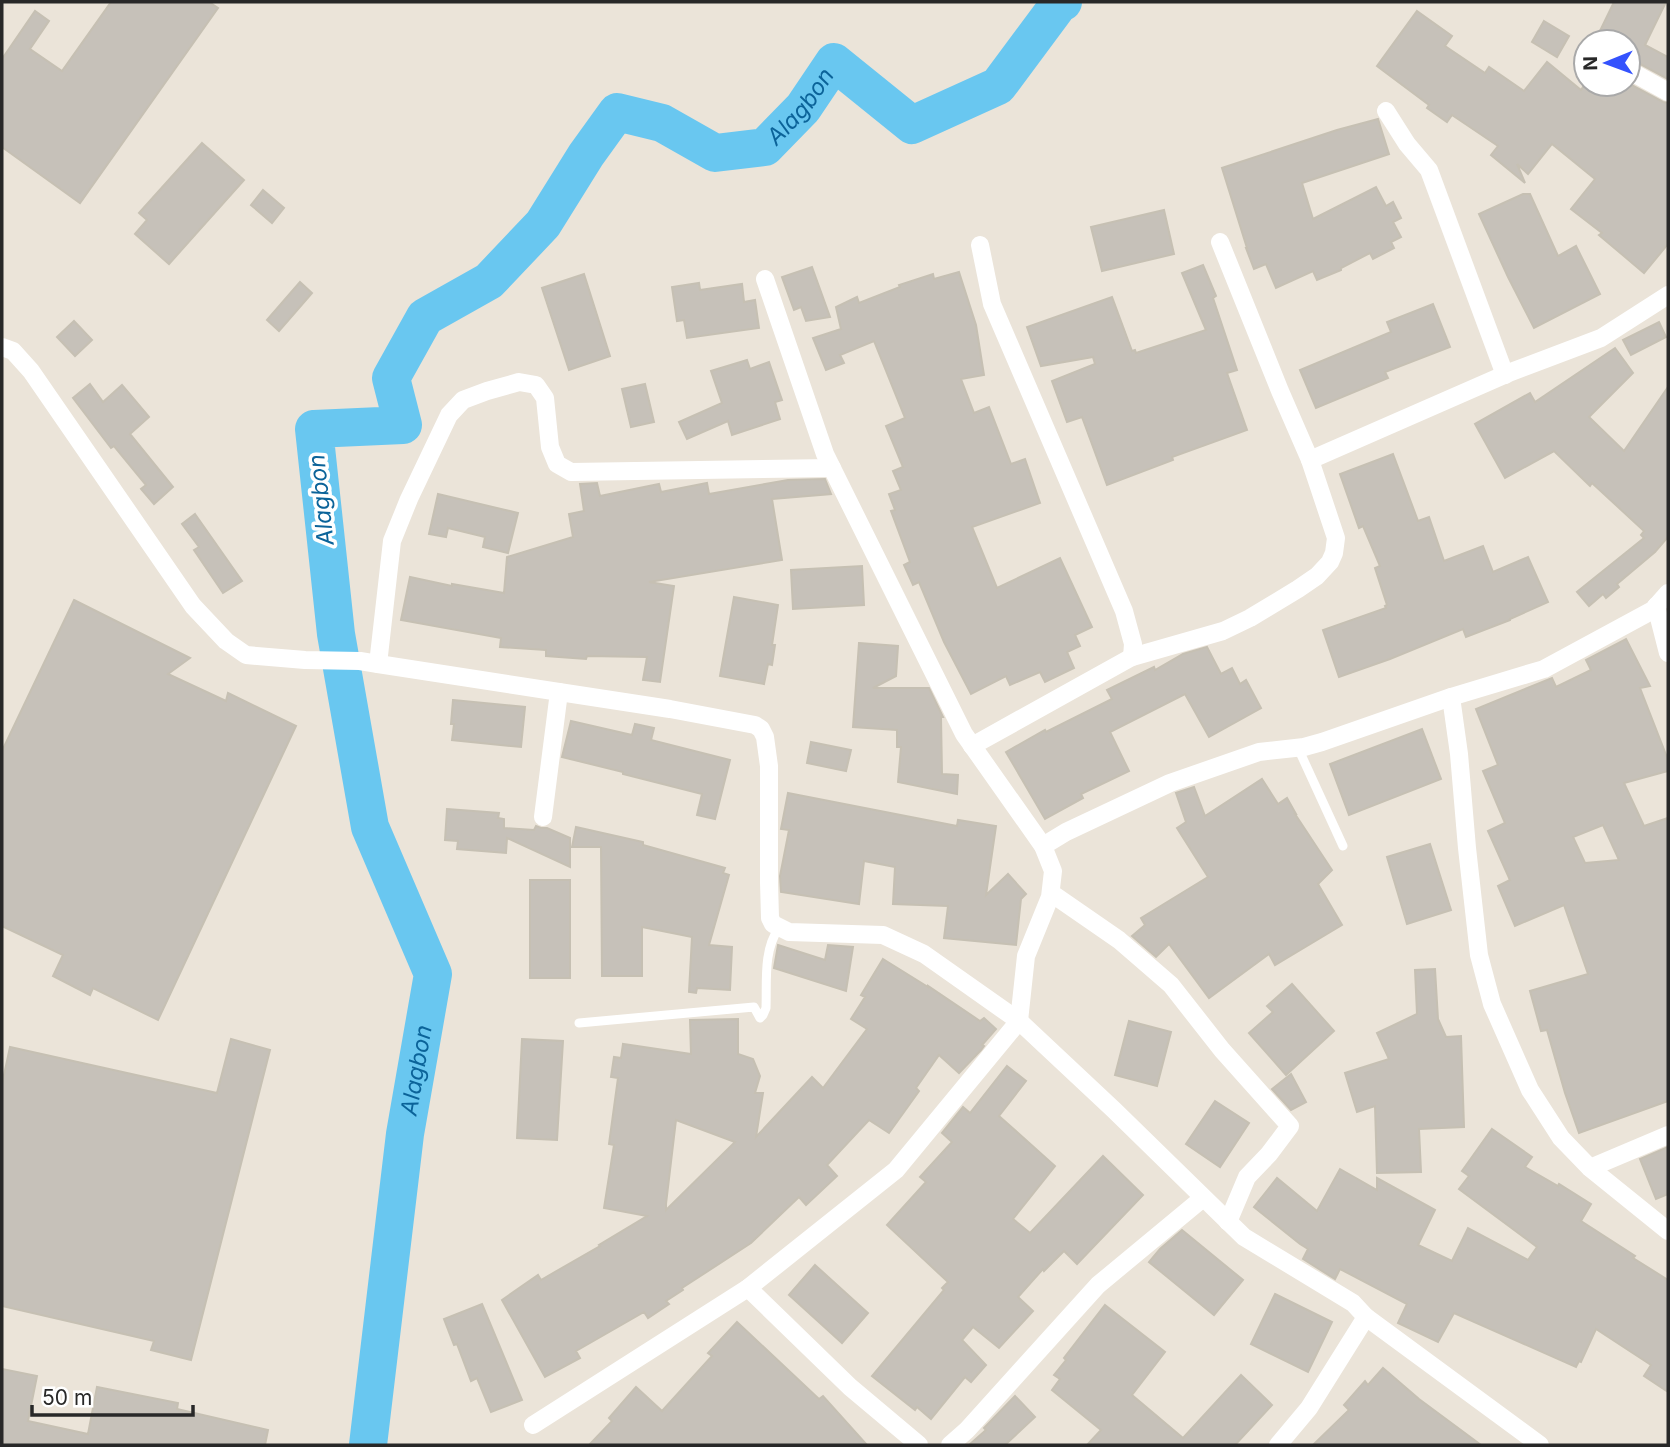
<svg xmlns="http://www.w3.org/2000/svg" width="1670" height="1447" font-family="Inter,sans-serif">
  <rect width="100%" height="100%" fill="#ebe4d9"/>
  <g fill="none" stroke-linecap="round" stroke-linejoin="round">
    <path stroke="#69c7f0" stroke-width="38" id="s1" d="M368,1445l37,-311 28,-160 -63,-147 -34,-193 -22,-205 89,-4 -12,-47 34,-61 64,-36 54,-57 43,-69 31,-43 45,11 53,30 50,-6 38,-39 31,-46 78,63 86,-39 61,-82 4,-2"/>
  </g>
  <g fill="#c6c1b9" stroke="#c6c0b3" stroke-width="2" fill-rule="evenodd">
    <polygon points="111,2 209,2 218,8 80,203 2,147 2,59 35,11 49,21 30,49 62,71"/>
    <polygon points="1614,2 1666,2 1645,45 1668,57 1668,79 1633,60 1628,59 1628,42 1608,42 1597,37"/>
    <polygon points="1417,11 1452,36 1445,46 1485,73 1489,67 1524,91 1547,62 1581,90 1585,84 1628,83 1663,102 1668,103 1668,244 1644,273 1599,235 1602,233 1571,209 1595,179 1552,144 1528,174 1517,164 1525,183 1491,155 1498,146 1452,115 1447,122 1427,108 1429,105 1377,66"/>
    <polygon points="1544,21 1569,36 1557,57 1532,42"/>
    <polygon points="1378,119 1389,154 1302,183 1313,219 1376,187 1386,206 1393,202 1401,218 1393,222 1401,237 1391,242 1394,248 1373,259 1370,253 1341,268 1341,270 1317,280 1313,271 1276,288 1266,264 1254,269 1246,248 1247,248 1222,168 1337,130"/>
    <polygon points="202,143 244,180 169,264 135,234 147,220 139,213"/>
    <polygon points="263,190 284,208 272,223 251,205"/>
    <polygon points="1523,194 1530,194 1558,256 1576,246 1600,294 1534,328 1508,277 1479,214"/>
    <polygon points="1164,210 1174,254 1102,271 1091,227"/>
    <polygon points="1203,265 1216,296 1213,298 1237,370 1227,373 1247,430 1172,457 1173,460 1107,485 1082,417 1067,422 1052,381 1095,364 1093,357 1041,366 1027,327 1112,297 1132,351 1135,350 1136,353 1206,330 1182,273"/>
    <polygon points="812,267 830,317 806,321 801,307 794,310 782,277"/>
    <polygon points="959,272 976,325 984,375 961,379 974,413 989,407 1011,464 1025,459 1040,503 972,527 997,588 1060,558 1092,627 1075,635 1080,646 1067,652 1074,668 1045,682 1040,672 1010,685 1006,676 971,694 944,642 919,582 913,585 904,565 910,562 891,511 895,510 889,494 901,490 893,471 903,467 886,426 905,418 874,341 840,355 844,363 826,370 813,338 841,329 836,307 857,297 859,303 900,287 899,285 933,274 934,279"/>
    <polygon points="584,274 610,356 569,370 542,288"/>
    <polygon points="300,282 312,293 279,331 267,320"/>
    <polygon points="699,283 700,290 742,284 744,302 755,300 759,328 687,338 684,320 677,321 672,287"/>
    <polygon points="1433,304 1450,347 1385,372 1388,378 1316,408 1300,370 1391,332 1387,322"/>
    <polygon points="74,321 92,340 75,356 57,337"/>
    <polygon points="1659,322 1666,337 1631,355 1623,340"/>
    <polygon points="1615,348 1633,373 1589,417 1624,451 1668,387 1668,537 1655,552 1617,584 1619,587 1606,598 1603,594 1589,606 1577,592 1644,538 1641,535 1644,531 1592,483 1590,486 1554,451 1505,478 1475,424 1530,393 1535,402"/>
    <polygon points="747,360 750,369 769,362 782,400 775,402 780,419 732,435 728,421 687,439 679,422 722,403 711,371"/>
    <polygon points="90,384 103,402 122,385 149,417 130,434 173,487 154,504 141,489 146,485 114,446 111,448 73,398"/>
    <polygon points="645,384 654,422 631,427 622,389"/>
    <polygon points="1393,454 1418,521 1429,517 1444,561 1483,546 1493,572 1528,557 1548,602 1510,619 1510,620 1466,637 1463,629 1390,659 1339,677 1323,630 1386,608 1385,606 1387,605 1375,568 1380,566 1363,526 1359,528 1340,474"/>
    <polygon points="825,479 831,494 772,499 782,560 649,582 674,586 660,682 643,680 647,657 587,656 586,659 546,656 546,650 500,647 501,638 401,620 410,577 452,586 452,584 504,593 507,557 573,537 569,514 584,511 580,484 597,483 600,496 659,484 661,492 707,483 709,494 788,480"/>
    <polygon points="438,494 518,513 508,553 483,547 485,537 448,528 446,537 429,534"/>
    <polygon points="195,514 242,581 223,593 194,550 199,547 182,524"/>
    <polygon points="862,566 864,605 793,609 791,570"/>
    <polygon points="734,597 778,605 772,645 775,645 772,665 768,664 764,684 720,676"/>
    <polygon points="74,600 190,658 168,674 226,701 228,693 296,726 158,1020 93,988 90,995 53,976 63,955 2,926 2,751"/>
    <path d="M1626,639l24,47 -10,2 28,72v11l-44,12 20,43 24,-8v283l-89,32 -14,-40 -18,-63 -6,1 -11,-40 58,-17 -24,-69 -49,21 -17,-40 12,-6 -22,-49 17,-8 -22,-52 15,-6 -22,-56 76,-31 4,9 35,-17 -5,-10zM1603,825l16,35 -34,3 -12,-26z"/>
    <polygon points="859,643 898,646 896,676 873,688 929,688 943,717 941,717 942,774 958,775 957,794 898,782 901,747 897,747 897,730 853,727"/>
    <polygon points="1207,647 1221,674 1232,668 1240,684 1246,680 1261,708 1209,737 1185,694 1110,732 1129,771 1081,794 1083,798 1045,819 1006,752 1045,730 1046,732 1112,699 1107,690 1154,667 1155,670 1183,654"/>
    <polygon points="453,700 525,707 521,747 452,740 454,724 451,724"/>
    <polygon points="571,721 632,735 635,724 654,728 651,740 730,760 715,819 697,815 702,794 623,774 623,772 562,757"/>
    <polygon points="1422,729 1441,779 1349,815 1330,764"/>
    <polygon points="811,742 851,750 846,771 807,763"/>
    <polygon points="1262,779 1278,804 1287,798 1296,814 1295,814 1332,870 1318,884 1342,925 1275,965 1269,954 1209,998 1169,944 1156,957 1132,936 1145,925 1141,918 1208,877 1177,828 1186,822 1176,793 1194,787 1205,816"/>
    <polygon points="788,793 957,826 958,820 996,826 986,895 1008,874 1026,894 1021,899 1016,945 944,938 948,906 893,904 895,867 864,861 859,904 781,892 780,876 789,830 781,829"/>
    <polygon points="447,809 499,813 498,818 504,819 504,828 534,830 536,826 541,828 547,828 570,838 570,867 507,838 506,853 457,849 458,841 445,840"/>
    <polygon points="576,827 643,842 643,845 725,868 723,873 729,875 709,945 732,947 730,990 697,988 696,993 689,992 692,937 642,927 642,976 602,976 601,847 572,847"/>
    <polygon points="1430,844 1451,910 1407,924 1387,857"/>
    <rect x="530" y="880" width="40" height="98"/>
    <polygon points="778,945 825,960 828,945 853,947 846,991 774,968"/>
    <path d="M883,959l45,28v-1l52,35 4,-3 12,11 -14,16 2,1 -3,4 -22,23 -20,-18 -23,33 3,3 -30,42 -20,-13 -42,45 10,11 -31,29 -7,-8 -48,46 -69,45 1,2 -17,11 3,3 -21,14 -4,-6 -68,39 4,7 -35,19 -43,-77 36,-25 3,5 59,-34 -1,-1 48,-29 -43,-8 10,-63 -5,-1 9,-66 -7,-1 3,-20 7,1 2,-14 68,10 -1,-34 48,-1v35l15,5 7,17 -5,17h8l-7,44 56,-60 11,11 44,-59 -16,-10 14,-22 -4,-2zM676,1120l59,22 -69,68v-6z"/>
    <polygon points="1435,969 1438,1019 1446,1037 1461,1036 1464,1127 1419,1129 1421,1172 1377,1173 1375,1106 1357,1112 1345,1073 1389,1059 1377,1033 1417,1014 1415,970"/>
    <polygon points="1292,984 1334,1031 1286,1075 1249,1033 1273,1012 1267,1006"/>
    <polygon points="1129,1021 1171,1032 1157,1086 1115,1075"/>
    <polygon points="231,1039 270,1050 191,1360 151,1350 154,1341 2,1306 2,1084 10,1047 217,1093"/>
    <polygon points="522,1039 563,1041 557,1140 517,1138"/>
    <polygon points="1007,1066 1026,1081 999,1116 1055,1166 1013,1219 1030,1233 1103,1156 1143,1195 1077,1264 1064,1251 1044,1271 1043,1269 1018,1297 1033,1311 999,1348 973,1327 962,1340 986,1365 971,1382 965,1377 931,1419 917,1407 915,1410 872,1376 944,1290 942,1288 948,1282 887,1225 926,1182 920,1177 952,1142 942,1133 963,1107 970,1113"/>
    <polygon points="1291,1074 1306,1102 1291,1110 1272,1089"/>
    <polygon points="1215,1101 1249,1123 1220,1167 1186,1144"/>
    <polygon points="1492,1129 1532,1157 1525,1167 1558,1186 1559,1184 1591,1204 1581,1221 1635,1256 1633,1258 1668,1280 1668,1392 1644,1376 1651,1365 1596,1329 1581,1362 1579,1361 1576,1367 1454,1313 1438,1342 1398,1323 1407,1304 1340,1269 1335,1279 1303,1259 1308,1249 1300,1244 1254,1207 1277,1178 1317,1211 1340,1169 1377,1190 1377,1178 1435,1210 1418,1245 1452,1261 1468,1228 1528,1260 1537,1247 1459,1189 1469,1176 1462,1171"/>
    <polygon points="1668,1147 1668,1194 1656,1199 1640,1159"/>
    <polygon points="1182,1230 1243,1280 1214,1315 1149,1262 1160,1249"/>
    <polygon points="815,1265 868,1313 842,1343 789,1295"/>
    <polygon points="1275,1294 1332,1322 1308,1372 1251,1344"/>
    <polygon points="482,1304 522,1400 491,1412 477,1378 471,1381 457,1344 454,1345 444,1319"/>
    <polygon points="1105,1305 1165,1352 1132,1395 1183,1438 1241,1375 1272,1405 1235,1445 1087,1445 1101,1430 1052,1390 1060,1379 1054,1375 1066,1360 1064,1358"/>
    <polygon points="737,1322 819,1399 823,1396 867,1445 589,1445 612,1421 609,1418 636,1387 662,1411 712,1356 708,1353"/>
    <polygon points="1383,1368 1419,1399 1481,1445 1313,1445 1349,1410 1344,1405 1365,1381 1368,1385"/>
    <polygon points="2,1369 37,1376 28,1421 88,1434 97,1387 178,1403 177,1409 268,1430 265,1445 2,1445"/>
    <polygon points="1015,1396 1035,1417 1005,1445 969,1445 986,1430 984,1428"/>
  </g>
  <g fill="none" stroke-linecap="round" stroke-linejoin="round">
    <g stroke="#fff" stroke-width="9">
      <polyline points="1298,748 1343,846"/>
      <path d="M579,1023l175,-16 6,11 3,-3 3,-7c1,-26 -3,-58 13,-80"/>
    </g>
    <g stroke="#fff" stroke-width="18">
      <polyline points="1628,70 1668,92"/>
      <polyline points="1386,111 1407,144 1429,170 1505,375"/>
      <polyline points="980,245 992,304 1124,611 1133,644 1132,657"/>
      <polyline points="2,347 13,351 31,371 193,606 226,641 246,655 305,660 360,661 378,664 670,709 755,725 761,729 765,737 769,766 769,882 770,918 773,924 789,932 883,935 924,954 1019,1021 1114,1110 1244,1237 1353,1303 1366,1317 1540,1445"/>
      <polyline points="1310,460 1511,372 1601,338 1668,295"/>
      <polyline points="1656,606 1668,653"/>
      <polyline points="378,664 392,541 409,499 449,415 463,400 487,391 519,382 536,385 545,398 550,447 557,464 571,472 832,468"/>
      <polyline points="1451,697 1459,754 1467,848 1479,955 1492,1004 1530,1090 1561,1138 1590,1168 1668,1231"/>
      <polyline points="972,746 1132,657 1223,631 1250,618 1298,589 1317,576 1330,562 1334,553 1336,538 1310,460 1280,391 1220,242"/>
      <polyline points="543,817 559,692"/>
      <polyline points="1043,846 1066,832 1170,783 1259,752 1304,747 1322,742 1451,697 1544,669 1653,610 1668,593"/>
      <polyline points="1051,893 1119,940 1171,985 1222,1050 1290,1126 1269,1154 1247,1177 1228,1222"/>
      <polyline points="1590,1168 1668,1135"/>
      <polyline points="748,1288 850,1387 919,1445"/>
      <polyline points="533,1425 748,1288 896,1170 1019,1021 1026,956 1050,897 1053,871 1043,846 964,734 825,454 765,279"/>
      <polyline points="950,1445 967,1430 1098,1285 1203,1198"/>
      <polyline points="1278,1445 1309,1408 1366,1317"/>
    </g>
  </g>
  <g text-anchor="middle" stroke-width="7" stroke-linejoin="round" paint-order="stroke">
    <g font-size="23" font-style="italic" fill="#0b6399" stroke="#fff">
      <text dy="8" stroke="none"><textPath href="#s1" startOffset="1743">Alagbon</textPath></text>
      <text transform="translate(321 500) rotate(-96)" y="8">Alagbon</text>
      <text dy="8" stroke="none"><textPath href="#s1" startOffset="378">Alagbon</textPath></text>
    </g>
  </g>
  <rect width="1670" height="1447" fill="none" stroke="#282828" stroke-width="7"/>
  <g transform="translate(1607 63) rotate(269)"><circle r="33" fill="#ffffff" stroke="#a9a9a9" stroke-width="2"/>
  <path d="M0-5L12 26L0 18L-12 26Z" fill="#3452fd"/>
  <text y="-10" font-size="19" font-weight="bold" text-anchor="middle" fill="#282828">N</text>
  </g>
  <path d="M32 1405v10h161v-10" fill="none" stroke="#282828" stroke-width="3.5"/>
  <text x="42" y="1405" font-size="21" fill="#282828" stroke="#ffffff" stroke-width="5" paint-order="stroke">50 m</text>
</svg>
